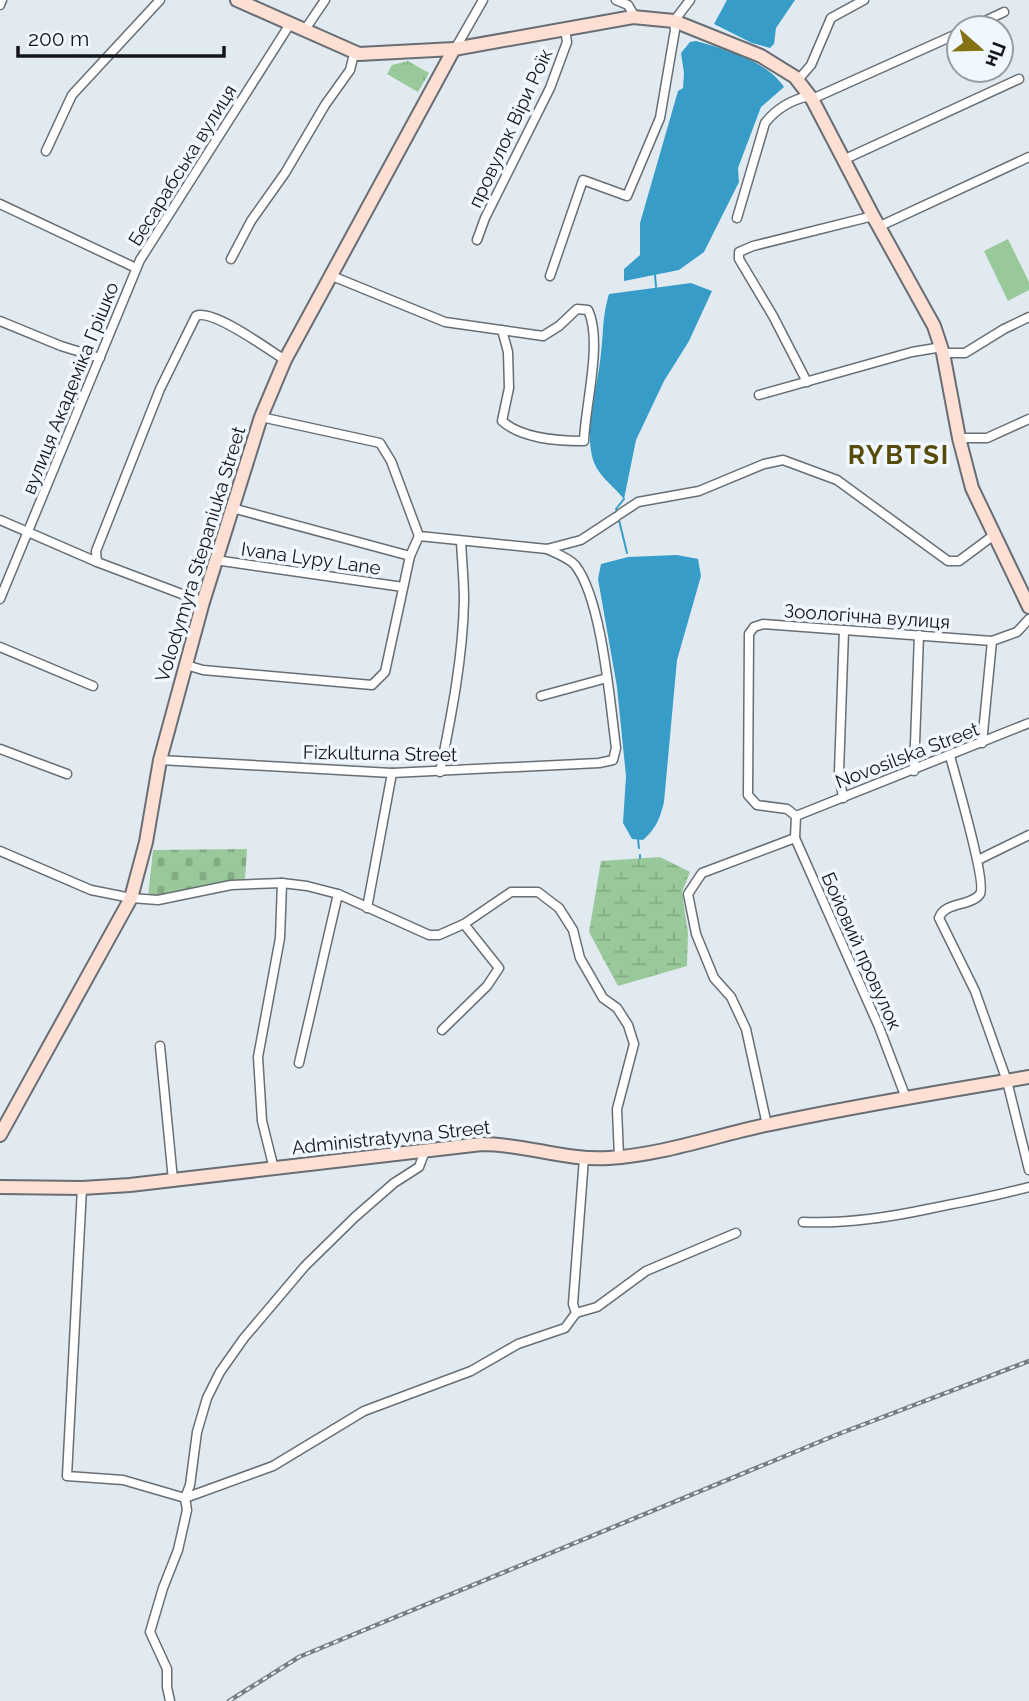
<svg xmlns="http://www.w3.org/2000/svg" width="1029" height="1701" font-family="Raleway,sans-serif">
  <defs>
    <pattern id="grass-tufts" width="24" height="20" patternUnits="userSpaceOnUse" patternTransform="scale(1.75)"><rect width="24" height="20" fill="#99c99a"/><path d="M3 7l-1-3M5 7V3M7 7l1-3M15 17l-1-3M17 17v-4M19 17l1-3" fill="none" stroke="#83ac84"/></pattern>
    <pattern id="wetland-marsh" width="20" height="14" patternUnits="userSpaceOnUse" patternTransform="scale(1.75)"><rect width="20" height="14" fill="#99c99a"/><path d="M1 5h8M5 5V1M11 12h8M15 12V8" fill="none" stroke="#83ac84"/></pattern>
    <pattern id="cemetery-stones" width="16" height="16" patternUnits="userSpaceOnUse" patternTransform="scale(1.75)"><rect width="16" height="16" fill="#99c99a"/><path d="M2 7V4a2 2 0 0 1 4 0v3zM10 15v-3a2 2 0 0 1 4 0v3z" fill="#83ac84"/></pattern>
  </defs>
  <rect width="100%" height="100%" fill="#e2eaf1"/>
  <polygon fill="url(#grass-tufts)" points="408,61 429,73 418,92 387,74 392,65"/>
  <polygon fill="url(#wetland-marsh)" points="660,857 690,872 682,892 688,933 687,966 618,986 589,932 601,861"/>
  <polygon fill="url(#cemetery-stones)" points="247,849 245,879 148,898 153,850"/>
  <polygon fill="#99c99a" points="1008,239 1029,282 1029,290 1008,301 984,251"/>
  <g fill="#379dc8">
    <polygon points="727,0 795,0 776,28 774,44 770,48 752,43 714,24"/>
    <path d="M696,41c29,8 71,20 88,46l-23,20 -23,61 1,14 -35,70 -25,18 -55,11v-12l16,-14v-32l38,-132 5,-3 1,-15 -3,-20 9,-11z"/>
    <path d="M691,283l21,8 -23,50 -25,40 -28,59 -12,59c-11,-14 -28,-24 -32,-43 -7,-33 6,-70 9,-103 3,-24 1,-35 8,-59z"/>
    <path d="M677,555l21,4 3,17 -24,84 -13,142c-4,16 -8,27 -21,38l-11,-1 -9,-16 3,-47 -9,-89 -19,-108 3,-15 27,-7z"/>
  </g>
  <g fill="none" stroke-linecap="round" stroke-linejoin="round">
    <g stroke="#379dc8" stroke-width="2">
      <polyline points="655,275 656,287"/>
      <polyline points="618,514 616,509 624,499"/>
      <polyline points="619,520 627,553"/>
      <polyline points="638,839 639,848"/>
      <polyline points="640,855 640,858"/>
    </g>
    <defs>
      <g id="street">
        <polyline points="616,0 628,5 635,17"/>
        <polyline points="0,5 2,0"/>
        <polyline points="970,28 1004,12"/>
        <polyline points="304,31 325,0"/>
        <polyline points="455,49 483,0"/>
        <polyline points="798,80 811,65 831,18 864,0"/>
        <polyline points="812,99 959,33"/>
        <polyline points="46,151 72,95 160,0"/>
        <polyline points="843,160 1019,79"/>
        <polyline points="0,204 136,268"/>
        <path d="M737,218l28,-95c11,-14 26,-23 44,-27"/>
        <polyline points="878,227 1029,157"/>
        <polyline points="477,240 485,218 550,88 567,42 565,29"/>
        <polyline points="231,259 251,221 285,173 325,105 350,70 354,54"/>
        <path d="M332,276l113,46 98,14 16,-10 18,-17 11,1c15,31 -3,96 -4,131 -26,0 -62,-2 -82,-20l7,-33 -1,-36 -6,-22"/>
        <polyline points="550,276 583,180 627,196 660,118 675,30 674,21 690,0"/>
        <polyline points="0,321 61,346 100,358"/>
        <polyline points="943,353 965,353 1004,329 1029,317"/>
        <polyline points="807,382 773,316 739,259 739,252 753,246 873,216"/>
        <polyline points="759,395 912,352 942,347"/>
        <polyline points="261,417 380,443 391,461 419,536 547,549 581,540 616,517"/>
        <polyline points="959,438 987,438 1029,419"/>
        <polyline points="232,508 410,556"/>
        <polyline points="620,514 638,502 699,491 764,464 783,460 837,480 948,561 959,561 994,535"/>
        <polyline points="0,520 97,562 203,602"/>
        <polyline points="215,560 403,587"/>
        <path d="M97,562l-1,-11 64,-162 36,-73c16,-8 73,34 89,44"/>
        <polyline points="0,599 140,260 290,24"/>
        <polyline points="0,647 93,686"/>
        <polyline points="186,665 203,670 372,685 385,672 410,556 419,536"/>
        <polyline points="541,696 607,678"/>
        <polyline points="982,743 992,641"/>
        <polyline points="0,749 67,774"/>
        <path d="M950,756c5,19 37,127 30,138 -9,13 -35,7 -41,24l36,73 32,90 22,89"/>
        <path d="M160,760l232,13 207,-10 14,-3 3,-12c-6,-45 -14,-149 -41,-183 -6,-7 -20,-12 -28,-16"/>
        <polyline points="914,771 919,635"/>
        <path d="M440,772c11,-55 23,-114 24,-172 0,-19 -2,-39 -3,-59"/>
        <polyline points="843,798 839,772 844,630"/>
        <polyline points="796,816 787,809 757,805 748,795 749,634 754,627 763,624 992,641 1017,632 1029,619"/>
        <polyline points="796,816 795,838 879,1027 906,1098"/>
        <polyline points="796,816 1029,723"/>
        <polyline points="0,851 91,890 131,898 158,900 231,885 282,883 307,886 338,894 429,935 439,935 464,924 511,892 538,892 559,908 573,930 580,958 603,998 617,1008 628,1025 634,1044 617,1109 619,1157"/>
        <polyline points="978,860 1029,835"/>
        <polyline points="367,908 392,773"/>
        <polyline points="442,1030 487,986 499,968 464,924"/>
        <polyline points="160,1046 173,1180"/>
        <polyline points="299,1063 338,894"/>
        <polyline points="767,1125 746,1029 731,997 714,978 696,934 688,894 702,873 795,838"/>
        <polyline points="274,1169 262,1121 258,1057 280,938 282,883"/>
        <polyline points="82,1188 67,1476 123,1480 185,1498 273,1466 364,1411 471,1371 518,1344 565,1328 576,1313 573,1304 584,1158"/>
        <path d="M803,1222c43,2 83,-4 125,-13 34,-7 67,-13 101,-22"/>
        <polyline points="576,1313 597,1307 646,1271 736,1233"/>
        <polyline points="170,1701 167,1687 167,1669 150,1632 163,1588 178,1550 187,1510 185,1498 190,1485 197,1432 207,1398 220,1372 244,1338 305,1266 355,1217 394,1183 419,1167 425,1151"/>
      </g>
      <g id="secondary">
        <polyline points="237,0 359,54 454,49 633,17 674,21 761,56 795,77 812,99 873,216 934,326 943,353 959,438 972,488 1029,607"/>
        <polyline points="0,1135 131,898 146,842 160,760 203,602 261,417 285,360 454,49"/>
        <path d="M0,1187l82,1 48,-3 352,-41c43,0 84,17 127,14 53,-3 105,-22 157,-33 87,-19 175,-33 263,-48"/>
      </g>
    </defs>
    <use href="#street" stroke="#676e74" stroke-width="11"/>
    <use href="#secondary" stroke="#676e74" stroke-width="16"/>
    <use href="#street" stroke="#fff" stroke-width="8"/>
    <use href="#secondary" stroke="#fedfd4" stroke-width="12"/>
    <defs>
      <polyline id="rail" points="229,1701 299,1657 836,1435 1029,1361"/>
    </defs>
    <use href="#rail" stroke="#797e83" stroke-width="4.5"/>
    <use href="#rail" stroke="#f0f7fe" stroke-width="2" stroke-dasharray="5" stroke-linecap="butt"/>
  </g>
  <g text-anchor="middle" stroke-width="7" stroke-linejoin="round" paint-order="stroke">
    <g font-size="19" fill="#131518" stroke="#f0f7fe">
      <text transform="translate(510 128) rotate(-65)" y="7">провулок Віри Роїк</text>
      <text transform="translate(182 165) rotate(-58)" y="7">Бесарабська вулиця</text>
      <text transform="translate(70 388) rotate(-68)" y="7">вулиця Академіка Грішко</text>
      <text transform="translate(200 554) rotate(-73)" y="7">Volodymyra Stepaniuka Street</text>
      <text transform="translate(311 558) rotate(8)" y="7">Ivana Lypy Lane</text>
      <text transform="translate(867 616) rotate(4)" y="7">Зоологічна вулиця</text>
      <text transform="translate(380 753) rotate(1)" y="7">Fizkulturna Street</text>
      <text transform="translate(907 755) rotate(-21)" y="7">Novosilska Street</text>
      <text transform="translate(862 951) rotate(66)" y="7">Бойовий провулок</text>
      <text transform="translate(391 1137) rotate(-6)" y="7">Administratyvna Street</text>
    </g>
    <g font-size="26" font-weight="bold" letter-spacing="2" fill="#574b0a" stroke="#f0f7fe">
      <text x="899" y="464">RYBTSI</text>
    </g>
  </g>
  <g transform="translate(980 49) rotate(110)"><circle r="33" fill="#f0f7fe" stroke="#989da2" stroke-width="2"/>
  <path d="M0-5L12 26L0 18L-12 26Z" fill="#847213"/>
  <text y="-10" font-size="19" font-weight="bold" text-anchor="middle" fill="#131518">Пн</text>
  </g>
  <path d="M18 46v10h206v-10" fill="none" stroke="#131518" stroke-width="3.5"/>
  <text x="28" y="46" font-size="21" fill="#131518" stroke="#f0f7fe" stroke-width="5" paint-order="stroke">200 m</text>
</svg>
